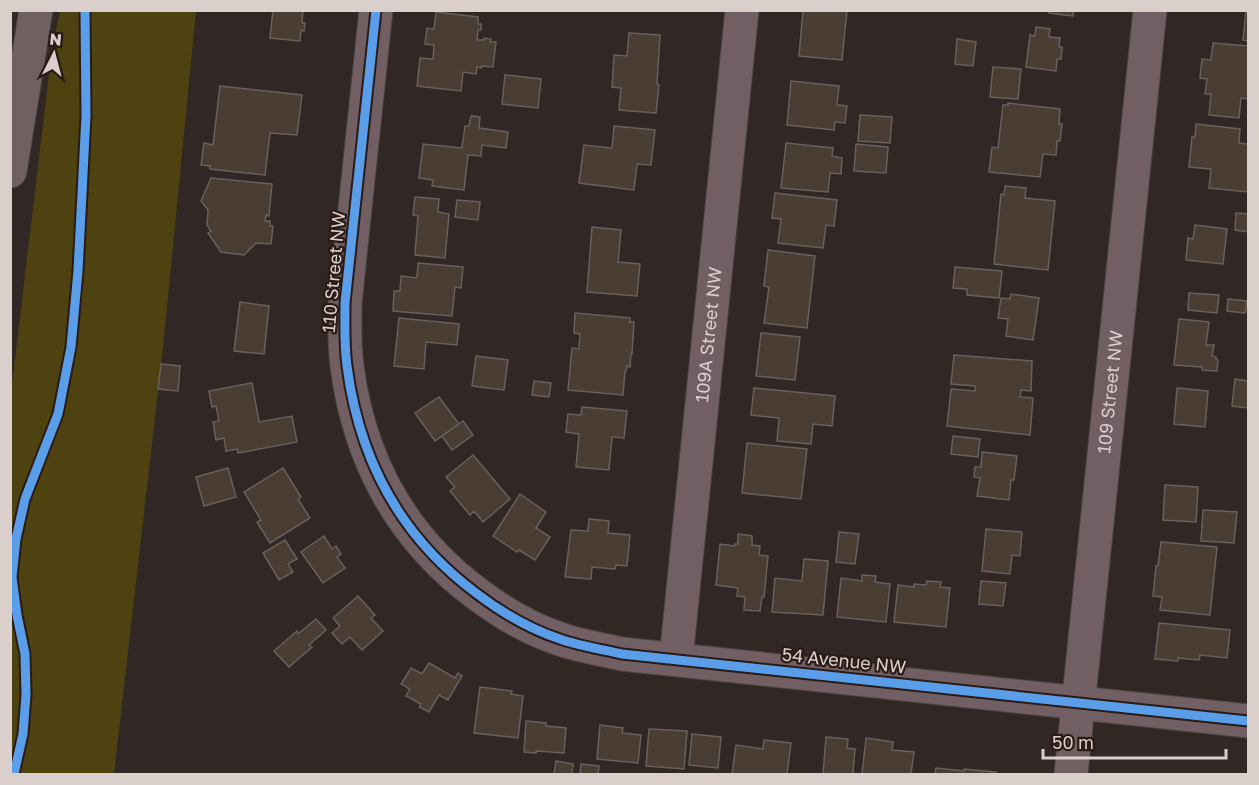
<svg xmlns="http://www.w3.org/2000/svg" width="1259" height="785" font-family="'Golos Text',sans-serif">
  <rect width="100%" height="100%" fill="#312825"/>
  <polygon fill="#4d4210" points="60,11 196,11 163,348 114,774 11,774 11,393 52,49"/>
  <g fill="#4a3d33" stroke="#67615d" stroke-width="1.5">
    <polygon points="273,10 303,10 302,23 305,23 304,31 301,30 300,41 270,38"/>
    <polygon points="803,10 847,10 842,60 799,56"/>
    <polygon points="1040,10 1074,10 1073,16 1049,13 1049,11"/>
    <polygon points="1246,10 1248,10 1248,41 1243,40"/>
    <polygon points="436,12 478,17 478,24 481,24 481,30 478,30 477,40 484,40 484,38 491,39 490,42 496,42 493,67 482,66 481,68 477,67 476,74 463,72 461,91 417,86 420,58 433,59 434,45 425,44 427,28 434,29"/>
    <polygon points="1036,27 1050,29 1049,37 1060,38 1059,47 1062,47 1061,59 1057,59 1056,71 1026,67 1030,35 1035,36"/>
    <polygon points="629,33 660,35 657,84 659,85 656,113 619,110 621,88 612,87 614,55 627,56"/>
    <polygon points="957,39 976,42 973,66 955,64"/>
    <polygon points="1213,43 1248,46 1248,99 1241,98 1239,118 1209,115 1211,94 1205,94 1207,79 1200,78 1202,59 1211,60"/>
    <polygon points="993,67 1021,69 1018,99 990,97"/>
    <polygon points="505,75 541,79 538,108 502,104"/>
    <polygon points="791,81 839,86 837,105 847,106 845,123 835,122 834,130 787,125"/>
    <polygon points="220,86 302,95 297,135 270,133 265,175 210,169 210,166 201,165 204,143 213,145"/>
    <polygon points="1008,103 1060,109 1059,124 1062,124 1060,141 1057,141 1056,155 1043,154 1040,177 989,172 992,147 998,148 1003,105 1008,105"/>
    <polygon points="860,115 892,117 890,143 858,141"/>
    <polygon points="471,116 480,117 479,128 508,132 506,148 482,145 481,156 468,155 464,190 432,186 433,180 419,178 423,144 462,148 465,126 469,126"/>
    <polygon points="1196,124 1240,129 1239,143 1248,144 1248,192 1209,188 1211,169 1189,167 1192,137 1195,137"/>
    <polygon points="614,126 655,130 651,165 637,164 634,190 579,183 584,145 612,148"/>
    <polygon points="786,143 833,148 832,156 842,158 841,174 830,173 828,192 781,188"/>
    <polygon points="856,144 888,147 886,173 854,171"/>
    <polygon points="211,178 272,184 269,216 266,215 265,221 270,221 270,226 273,226 271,244 256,243 244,255 221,252 208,233 211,231 207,225 208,210 201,201"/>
    <polygon points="1005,186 1026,188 1025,198 1055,201 1048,270 994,264 1001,194 1004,195"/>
    <polygon points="775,193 837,200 834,226 826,225 823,248 778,243 781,219 772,218"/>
    <polygon points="415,197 439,199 438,212 449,214 445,258 415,255 418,216 413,215"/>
    <polygon points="457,200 480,202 478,220 455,217"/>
    <polygon points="1236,213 1248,214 1248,232 1235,230"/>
    <polygon points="1195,225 1227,229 1223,264 1186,260 1188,238 1193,239"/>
    <polygon points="592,227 621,230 618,262 640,264 637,296 587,292"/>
    <polygon points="768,250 815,256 807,328 764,323 769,287 764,286"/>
    <polygon points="418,263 463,267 461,288 455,287 452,316 393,311 394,291 400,291 401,276 417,278"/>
    <polygon points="955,267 1002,271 999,298 967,295 967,289 953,288"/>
    <polygon points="1189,293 1219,295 1217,313 1188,310"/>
    <polygon points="1011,294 1039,298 1033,340 1006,336 1008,319 998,318 1001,298 1010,299"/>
    <polygon points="1228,299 1247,301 1245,313 1227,311"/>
    <polygon points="240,302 269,306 264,354 234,351"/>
    <polygon points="575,313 630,318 630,322 634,322 632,354 631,354 630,367 627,366 626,371 625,371 623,395 568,390 572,348 579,349 580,334 574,333"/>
    <polygon points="399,318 459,324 457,345 426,342 424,369 394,366"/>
    <polygon points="1179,319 1209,322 1206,345 1214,345 1212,356 1216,357 1216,359 1218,360 1217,371 1202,370 1202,367 1174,365"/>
    <polygon points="761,333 800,337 795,380 756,376"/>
    <polygon points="954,355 1032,361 1031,391 1021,390 1020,397 1033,398 1030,435 947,426 951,389 975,391 975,386 951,384"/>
    <polygon points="476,356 508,360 504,390 472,386"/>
    <polygon points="161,364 180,366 178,391 158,389"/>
    <polygon points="1235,379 1248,381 1248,408 1232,406"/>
    <polygon points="534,381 551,383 549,397 532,395"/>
    <polygon points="252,383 259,422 292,416 297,442 238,453 237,449 226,451 224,438 216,440 213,422 219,421 216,406 212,407 209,391"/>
    <polygon points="754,388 835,396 832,426 813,424 811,444 777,441 779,418 751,415"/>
    <polygon points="1177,388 1208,391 1205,427 1174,424"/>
    <polygon points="439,397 459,424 435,441 415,413"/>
    <polygon points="582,407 627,411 624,438 612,437 609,470 576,467 579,434 566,432 568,414 581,415"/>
    <polygon points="463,421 473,435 452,450 442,436"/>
    <polygon points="953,436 980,439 978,457 951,454"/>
    <polygon points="747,443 807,449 801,499 742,493"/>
    <polygon points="982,452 1017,456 1014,480 1011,480 1009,500 977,496 980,478 974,477 975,467 981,467"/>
    <polygon points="473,455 510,499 483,522 474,511 470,515 450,491 455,487 446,477"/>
    <polygon points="228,468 236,497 204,506 196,477"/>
    <polygon points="283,468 301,497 298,499 310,518 270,543 257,522 261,520 244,492"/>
    <polygon points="1165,485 1198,487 1196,522 1163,520"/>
    <polygon points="520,494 546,512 536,528 550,537 535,560 519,550 517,552 493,536"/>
    <polygon points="1203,510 1237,512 1234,543 1201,541"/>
    <polygon points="589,519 609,521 608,533 630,535 627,566 616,565 615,569 592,567 591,579 565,577 571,530 588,531"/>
    <polygon points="986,529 1022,532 1020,556 1012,555 1010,574 982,571"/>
    <polygon points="839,532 859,534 855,564 836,562"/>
    <polygon points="738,534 752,536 752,545 760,546 759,555 768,556 764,597 762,597 760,611 744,610 745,597 737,596 738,588 716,585 720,544 734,546 735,544 738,544"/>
    <polygon points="324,536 332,549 336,546 341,554 337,557 345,568 323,583 301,552"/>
    <polygon points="285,540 297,559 288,564 293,572 279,580 263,553"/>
    <polygon points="1161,542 1217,547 1210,615 1160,610 1162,597 1153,596 1156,566 1158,566"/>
    <polygon points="804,559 828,561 823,615 772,612 775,578 802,581"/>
    <polygon points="862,575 876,576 875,582 890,584 886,622 837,617 841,578 862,581"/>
    <polygon points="927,581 941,582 940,587 950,588 946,627 894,622 898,585 914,587 914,584 926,585"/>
    <polygon points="981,581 1006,583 1003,606 979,604"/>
    <polygon points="358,596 375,615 371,618 383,631 362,650 350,637 342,644 332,633 340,626 333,618"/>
    <polygon points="316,619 326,630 309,645 312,647 289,667 274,651 297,631 298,634"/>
    <polygon points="1159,623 1230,630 1227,658 1200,655 1199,660 1178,658 1178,661 1155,659"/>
    <polygon points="429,663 455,678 458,673 462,676 448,700 439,695 429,712 419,707 421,704 406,696 410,689 401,684 411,668 422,674"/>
    <polygon points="480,687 512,691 511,694 523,696 518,738 474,733"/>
    <polygon points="526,721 546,723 546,726 566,728 564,753 536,751 536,753 524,752"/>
    <polygon points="600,725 623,728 622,733 641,735 638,763 597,759"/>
    <polygon points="649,729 687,731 684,769 646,766"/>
    <polygon points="692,734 721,737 718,768 689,765"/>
    <polygon points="826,737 848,739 847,748 855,749 853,774 823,774"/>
    <polygon points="866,738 893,742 892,750 914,752 911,774 862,774"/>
    <polygon points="764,740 791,743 787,774 732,774 736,745 763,749"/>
    <polygon points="556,761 573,764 572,774 554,774"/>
    <polygon points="581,764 599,766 598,774 580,774"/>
    <polygon points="936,768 964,771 964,769 996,772 996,774 935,774"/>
  </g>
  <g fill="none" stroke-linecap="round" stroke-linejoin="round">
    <defs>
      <g id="minor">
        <path d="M376,10l-31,293c0,21 -1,42 2,63 12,93 54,171 129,227 25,19 53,36 84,46 19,7 41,10 62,15l626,67"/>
        <path id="s1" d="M676,659l66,-649"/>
        <path id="s2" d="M1071,774l79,-764"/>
      </g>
      <polyline id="major" points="10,171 36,10"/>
    </defs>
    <use href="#minor" stroke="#4b4441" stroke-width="35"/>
    <use href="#major" stroke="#4b4441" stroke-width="35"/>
    <use href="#minor" stroke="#715f63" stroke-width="33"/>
    <use href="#major" stroke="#716061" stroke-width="33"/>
    <defs>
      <g id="cycleway">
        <path d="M376,10l-31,293c0,21 -1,42 2,63 12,93 54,171 129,227 25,19 53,36 84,46 19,7 41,10 62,15l626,67"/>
        <polyline points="14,774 23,734 26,695 25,654 17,615 12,577 16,539 25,499 58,414 71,347 78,271 86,116 85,10"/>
      </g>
    </defs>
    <use href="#cycleway" stroke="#2b1b17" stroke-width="13"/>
    <use href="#cycleway" stroke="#5a9eea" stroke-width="9"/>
  </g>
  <g text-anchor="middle" stroke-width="4.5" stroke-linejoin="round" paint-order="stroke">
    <g font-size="18" fill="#dbcfcc" stroke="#2b1b17">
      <text transform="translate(334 272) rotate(-85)" y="6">110 Street NW</text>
      <text dy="6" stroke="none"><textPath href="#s1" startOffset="326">109A Street NW</textPath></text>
      <text dy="6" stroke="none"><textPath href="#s2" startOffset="384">109 Street NW</textPath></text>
      <text transform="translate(844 661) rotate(6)" y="6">54 Avenue NW</text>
    </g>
  </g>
  <rect width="1259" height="785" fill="none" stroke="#dbcfcc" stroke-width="24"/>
  <g transform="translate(54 54) rotate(6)" stroke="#2b1b17" stroke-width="4.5" paint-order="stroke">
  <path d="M0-4.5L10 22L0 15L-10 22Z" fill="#dbcfcc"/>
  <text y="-9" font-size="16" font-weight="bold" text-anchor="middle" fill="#dbcfcc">N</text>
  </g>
  <path d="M1043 749v9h183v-9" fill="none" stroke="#dbcfcc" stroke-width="3"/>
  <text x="1052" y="749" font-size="18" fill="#dbcfcc" stroke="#2b1b17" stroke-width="4.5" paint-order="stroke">50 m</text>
</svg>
